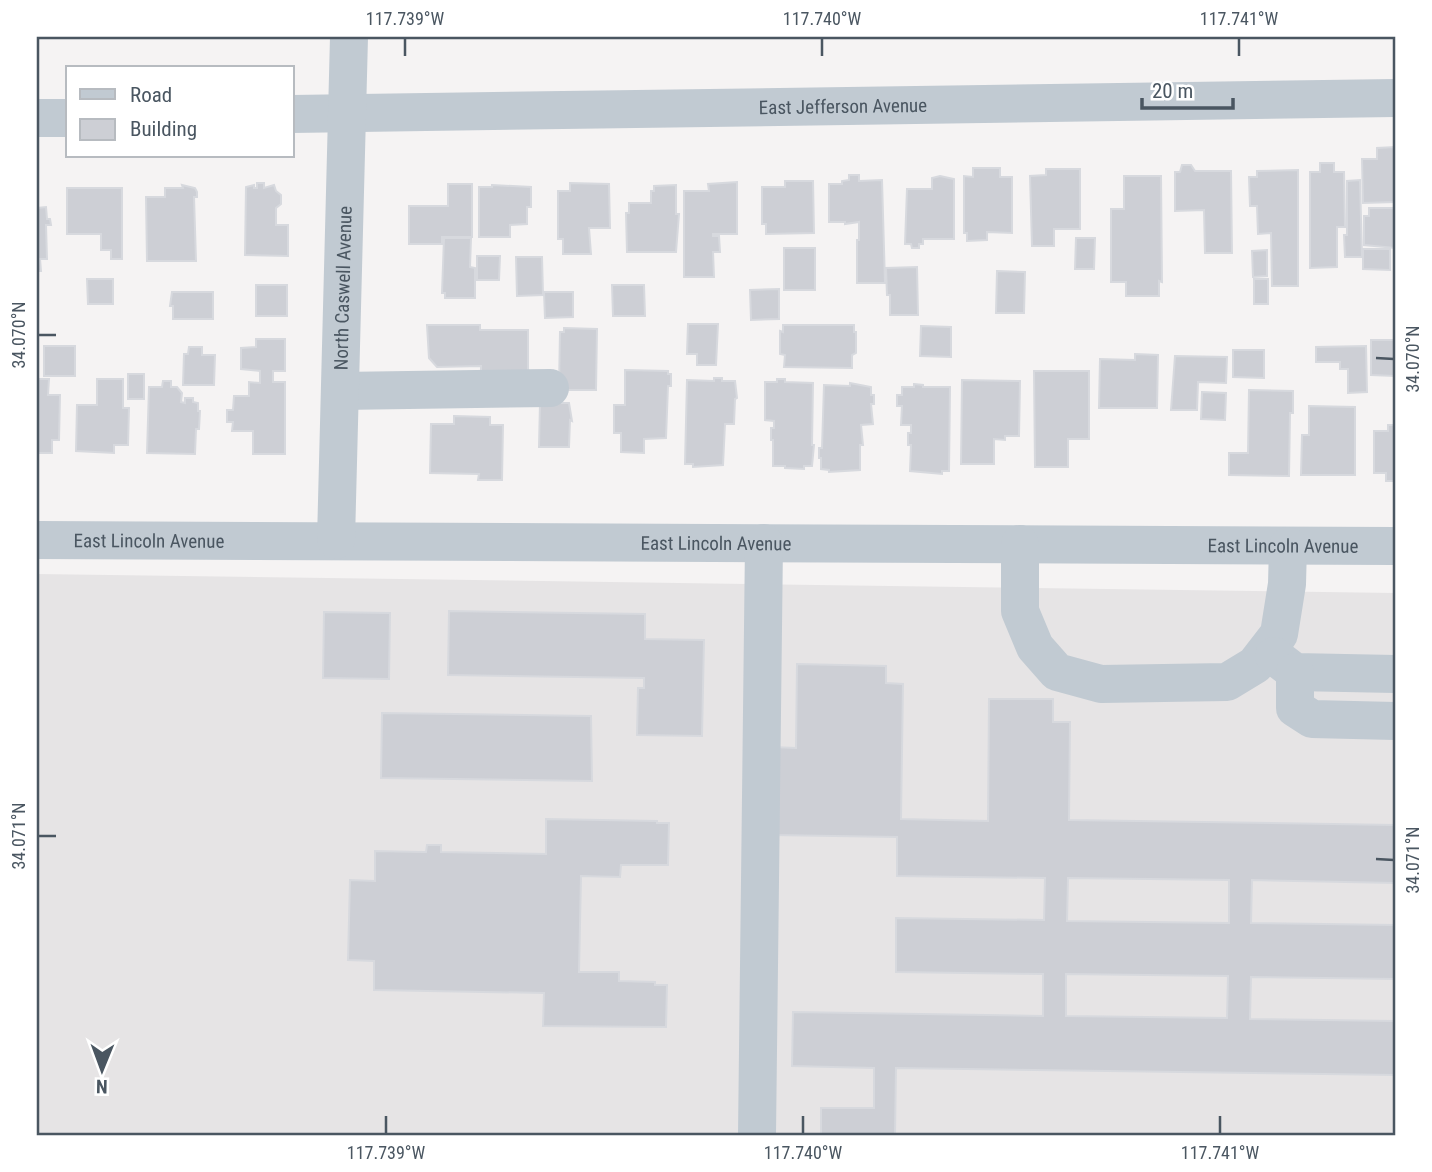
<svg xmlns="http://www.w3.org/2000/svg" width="1432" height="1172" font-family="'Roboto Condensed',sans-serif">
  <rect width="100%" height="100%" fill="#f5f3f3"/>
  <polygon fill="#e6e4e5" points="37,574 1395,593 1395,1135 37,1135"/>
  <g fill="#cdcfd5" stroke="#d7d9de" stroke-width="2" fill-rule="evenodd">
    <polygon points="1395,147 1395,202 1363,203 1362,159 1377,159 1377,148"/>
    <polygon points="1320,163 1334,163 1334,172 1344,172 1345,227 1337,227 1337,267 1310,268 1310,172 1320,172"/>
    <polygon points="1182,165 1191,165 1195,171 1231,171 1232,253 1205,253 1204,210 1175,211 1175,172 1180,172"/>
    <polygon points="973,168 1000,168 1000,177 1012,177 1012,233 987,232 987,240 967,241 967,233 964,233 964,176 973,177"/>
    <polygon points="1046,169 1080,169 1080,229 1054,229 1054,246 1032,246 1030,176 1046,175"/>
    <polygon points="1298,170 1298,286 1272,286 1271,233 1258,234 1257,206 1250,206 1249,177 1257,177 1257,171"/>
    <polygon points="849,175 859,175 859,181 882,180 885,283 857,283 857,240 859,240 859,222 845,224 845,222 829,222 829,184 842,184 842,181 849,180"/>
    <polygon points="940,176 954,179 954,239 923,239 923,244 919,244 919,248 912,248 911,244 905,244 907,189 932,189 932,178"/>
    <polygon points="1124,176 1161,176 1162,282 1159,281 1159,296 1126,296 1126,282 1111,282 1111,209 1124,209"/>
    <polygon points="1360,180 1362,257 1345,257 1344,235 1347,235 1347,181"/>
    <polygon points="785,181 813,181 814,233 766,234 766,224 762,224 762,187 785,187"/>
    <polygon points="737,182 737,234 713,234 713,236 719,236 720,252 713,252 714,277 684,277 684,191 709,191 708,184"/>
    <polygon points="257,183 264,183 264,188 274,185 276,191 281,195 281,204 276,208 276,225 288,225 288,256 245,255 246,187 254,185 254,188 257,188"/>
    <polygon points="570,183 609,184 610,228 589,228 591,254 563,254 563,239 558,239 558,191 570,191"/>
    <polygon points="448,184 472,184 472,237 442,237 442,244 409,244 409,206 448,206"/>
    <polygon points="182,185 195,188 197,192 197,197 194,197 196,261 147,261 146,197 165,197 165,188 183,188"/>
    <polygon points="492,185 531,187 531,207 527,207 527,224 510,225 510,237 479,237 479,187 492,187"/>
    <polygon points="676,185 676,214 679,214 676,252 627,252 626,213 629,213 629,203 651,203 651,191 654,191 654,186"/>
    <polygon points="67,188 122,188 122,259 111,259 111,250 101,250 101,234 67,234"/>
    <polygon points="46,207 47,219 50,219 51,225 46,225 47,259 40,259 41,271 37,271 37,208"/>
    <polygon points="1369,208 1395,208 1395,248 1364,245 1364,216 1369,216"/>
    <polygon points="444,238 471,238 470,267 475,268 475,298 445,298 445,293 442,293"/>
    <polygon points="1076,238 1095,238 1094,269 1075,269"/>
    <rect x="784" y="248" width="31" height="42"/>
    <polygon points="1363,249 1390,249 1390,270 1363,269"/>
    <polygon points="1267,250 1267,276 1253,277 1252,251"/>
    <polygon points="477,256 500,256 499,280 477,280"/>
    <polygon points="516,257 542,257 543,295 517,296"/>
    <polygon points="917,267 918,315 890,315 890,295 887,295 886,268"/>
    <polygon points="997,271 1025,272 1024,313 996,313"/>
    <polygon points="87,279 113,279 113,304 88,304"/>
    <rect x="1254" y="279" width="14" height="25"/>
    <rect x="256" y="285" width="31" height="31"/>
    <polygon points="612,285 644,285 645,316 613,316"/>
    <polygon points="779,289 779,319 751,320 750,290"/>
    <polygon points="172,292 213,292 213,319 173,319 173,306 170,306"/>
    <polygon points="544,292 573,292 573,317 545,318"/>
    <polygon points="688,324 718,324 716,365 697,365 697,354 687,354"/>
    <polygon points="427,325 480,325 480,330 528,330 528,374 481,374 481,366 437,367 429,358"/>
    <polygon points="783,325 854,325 854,332 856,332 856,353 852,355 852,368 784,367 785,355 780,354 780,331 783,332"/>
    <polygon points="921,326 951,327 951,357 920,356"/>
    <polygon points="564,328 597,329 596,390 563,390 559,387 560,332 564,332"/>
    <polygon points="256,339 285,339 285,371 273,371 273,382 285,382 285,454 253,454 253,431 232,431 233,422 227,422 227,410 233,410 234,396 249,396 249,382 260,383 260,371 241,369 241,348 256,347"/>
    <polygon points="1371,340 1395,340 1395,376 1371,375"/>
    <rect x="44" y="346" width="31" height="30"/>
    <polygon points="1366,346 1367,392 1348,393 1348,369 1340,369 1340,362 1316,362 1316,347"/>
    <polygon points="189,347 202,347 202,355 215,355 214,385 183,385 184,354 188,354"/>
    <polygon points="1233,350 1264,350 1264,378 1233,377"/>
    <polygon points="1135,354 1158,355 1157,408 1099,408 1100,359 1135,360"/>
    <polygon points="1175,356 1227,357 1226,383 1198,382 1197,410 1171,410"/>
    <polygon points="625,370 668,371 668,374 671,374 671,386 668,386 666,438 644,439 644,453 621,452 621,433 614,433 614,405 625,405"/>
    <polygon points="1034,371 1089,371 1089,439 1068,439 1068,467 1035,467"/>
    <rect x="128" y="374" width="16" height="25"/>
    <polygon points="714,378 722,378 722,381 735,381 737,398 735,399 734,424 725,424 723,465 693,467 693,464 685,464 687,380 714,381"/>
    <polygon points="37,379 49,379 48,395 60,395 59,440 52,440 52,453 37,453"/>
    <polygon points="97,379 123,379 123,408 129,408 128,445 114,445 114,453 76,451 77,405 97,405"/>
    <polygon points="777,379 785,379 785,382 813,383 812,445 814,445 812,466 804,466 804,469 785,468 785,466 773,466 773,440 771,440 771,428 774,428 774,421 765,420 765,382 777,382"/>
    <polygon points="962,380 1020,381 1019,436 1005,436 1005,440 994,439 994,464 961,464"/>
    <polygon points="163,381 171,381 171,387 177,387 182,393 181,402 185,403 185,398 193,398 193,402 198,403 198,411 200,411 199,429 196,429 195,454 147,453 149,387 162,387"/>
    <polygon points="850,383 871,387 871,395 874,395 874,404 871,404 873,424 861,425 863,445 860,445 860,470 829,472 829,470 821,469 821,458 819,458 819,448 822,448 824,385 850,386"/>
    <polygon points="914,384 923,385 923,387 950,387 949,471 942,471 942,474 910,471 911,445 908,445 908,433 911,433 911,425 901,425 902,406 897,406 897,395 902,395 902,387 914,387"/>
    <polygon points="1249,390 1293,391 1293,413 1290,413 1289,476 1229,475 1229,453 1248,453"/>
    <polygon points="1202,392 1226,393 1225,420 1201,419"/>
    <polygon points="540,403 569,403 572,421 570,420 569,447 539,447"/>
    <polygon points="1309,406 1355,407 1355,475 1301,475 1302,435 1309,435"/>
    <polygon points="454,416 490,417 490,425 503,425 502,480 478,480 479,474 430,473 431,424 454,424"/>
    <polygon points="1388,425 1395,425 1395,481 1386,481 1386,473 1374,473 1374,431 1388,431"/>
    <polygon points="449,611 645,614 645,639 704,640 702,736 637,735 638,688 644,688 644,678 448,675"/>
    <polygon points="324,612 390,613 389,679 323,678"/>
    <path d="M797,664l89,2v17l17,1 -2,135 87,2 1,-122h64v23h17l-1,98 326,5v58l-143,-3 -1,43 144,2v54l-144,-2 -1,42 145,2v54l-499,-7 -1,67h-74v-27h53v-40l-82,-2 1,-54 250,4v-42l-147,-2v-54l148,2 1,-42 -148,-2v-39l-125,-2 1,-88 23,1zM1068,878l161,2v43l-162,-2zM1066,974l162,2 -1,42 -161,-2z"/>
    <polygon points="382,713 591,716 592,781 381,778"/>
    <polygon points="546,819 657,821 657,823 669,823 668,865 621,865 620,877 581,876 579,972 619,972 619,981 655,982 655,985 667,985 666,1027 543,1026 544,993 374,990 374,961 348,960 350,880 375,881 375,851 423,852 426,852 427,845 441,845 441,852 546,854"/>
  </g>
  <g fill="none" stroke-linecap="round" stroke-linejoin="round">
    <g stroke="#c1cad2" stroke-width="38">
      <path id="s1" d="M292,114l1103,-16"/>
      <polyline points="37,118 68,118"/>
      <polyline points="340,391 550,388"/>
      <path id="s2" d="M37,540l1358,6"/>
      <path id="s3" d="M336,540l13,-503"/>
      <polyline points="1020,544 1020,611 1035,647 1057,672 1101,684 1227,682 1255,665 1279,634 1287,584 1288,546"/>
      <polyline points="1274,656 1295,672 1395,674"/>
      <polyline points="1295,672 1295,708 1312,719 1395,721"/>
      <polyline points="757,1135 764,543"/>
    </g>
  </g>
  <path fill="none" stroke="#4a5661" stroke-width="2.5" d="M405,56v-18M822,56v-18M1239,56v-18M38,335h18M1376,358l18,1M38,836h18M1376,859l18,1M386,1134v-18M803,1134v-18M1220,1134v-18"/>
  <g text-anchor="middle" stroke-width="5" stroke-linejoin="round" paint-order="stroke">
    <g font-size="19" fill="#4a5661" stroke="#fff">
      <text dy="7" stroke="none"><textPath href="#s1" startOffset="551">East Jefferson Avenue</textPath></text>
      <text dy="7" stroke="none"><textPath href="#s3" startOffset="252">North Caswell Avenue</textPath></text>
      <text dy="7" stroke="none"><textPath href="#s2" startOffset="112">East Lincoln Avenue</textPath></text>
      <text dy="7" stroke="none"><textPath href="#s2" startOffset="679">East Lincoln Avenue</textPath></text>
      <text dy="7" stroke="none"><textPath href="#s2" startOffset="1246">East Lincoln Avenue</textPath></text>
    </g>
  </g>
  <rect width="1432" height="1172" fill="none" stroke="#ffffff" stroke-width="77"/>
  <rect x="66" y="66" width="228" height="91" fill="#ffffff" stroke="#b7bbc0" stroke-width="2"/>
  <rect x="80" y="89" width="35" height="10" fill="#c1cad2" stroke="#b7bbc0" stroke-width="2"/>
  <text x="130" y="102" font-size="21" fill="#4a5661">Road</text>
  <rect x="80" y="119" width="35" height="21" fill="#cdcfd5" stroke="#b7bbc0" stroke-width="2"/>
  <text x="130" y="136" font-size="21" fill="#4a5661">Building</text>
  <g transform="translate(102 1070) rotate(181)" stroke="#ffffff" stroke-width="5" paint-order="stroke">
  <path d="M0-5L12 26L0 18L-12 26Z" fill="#4a5661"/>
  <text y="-10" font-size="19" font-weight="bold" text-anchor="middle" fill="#4a5661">N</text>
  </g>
  <path d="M1142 98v10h91v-10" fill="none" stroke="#4a5661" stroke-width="3.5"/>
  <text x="1152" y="98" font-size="21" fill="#4a5661" stroke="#ffffff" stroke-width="5" paint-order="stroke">20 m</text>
  <rect x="38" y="38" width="1356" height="1096" fill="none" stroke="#4a5661" stroke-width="2.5"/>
  <g font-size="18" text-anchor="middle" fill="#4a5661">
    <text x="405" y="25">117.739°W</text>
    <text x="822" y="25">117.740°W</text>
    <text x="1239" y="25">117.741°W</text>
    <text transform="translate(19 335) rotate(-90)" y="6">34.070°N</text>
    <text transform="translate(1413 359) rotate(-90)" y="6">34.070°N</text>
    <text transform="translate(19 836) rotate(-90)" y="6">34.071°N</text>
    <text transform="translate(1413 860) rotate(-90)" y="6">34.071°N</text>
    <text x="386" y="1159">117.739°W</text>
    <text x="803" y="1159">117.740°W</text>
    <text x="1220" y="1159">117.741°W</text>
  </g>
</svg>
